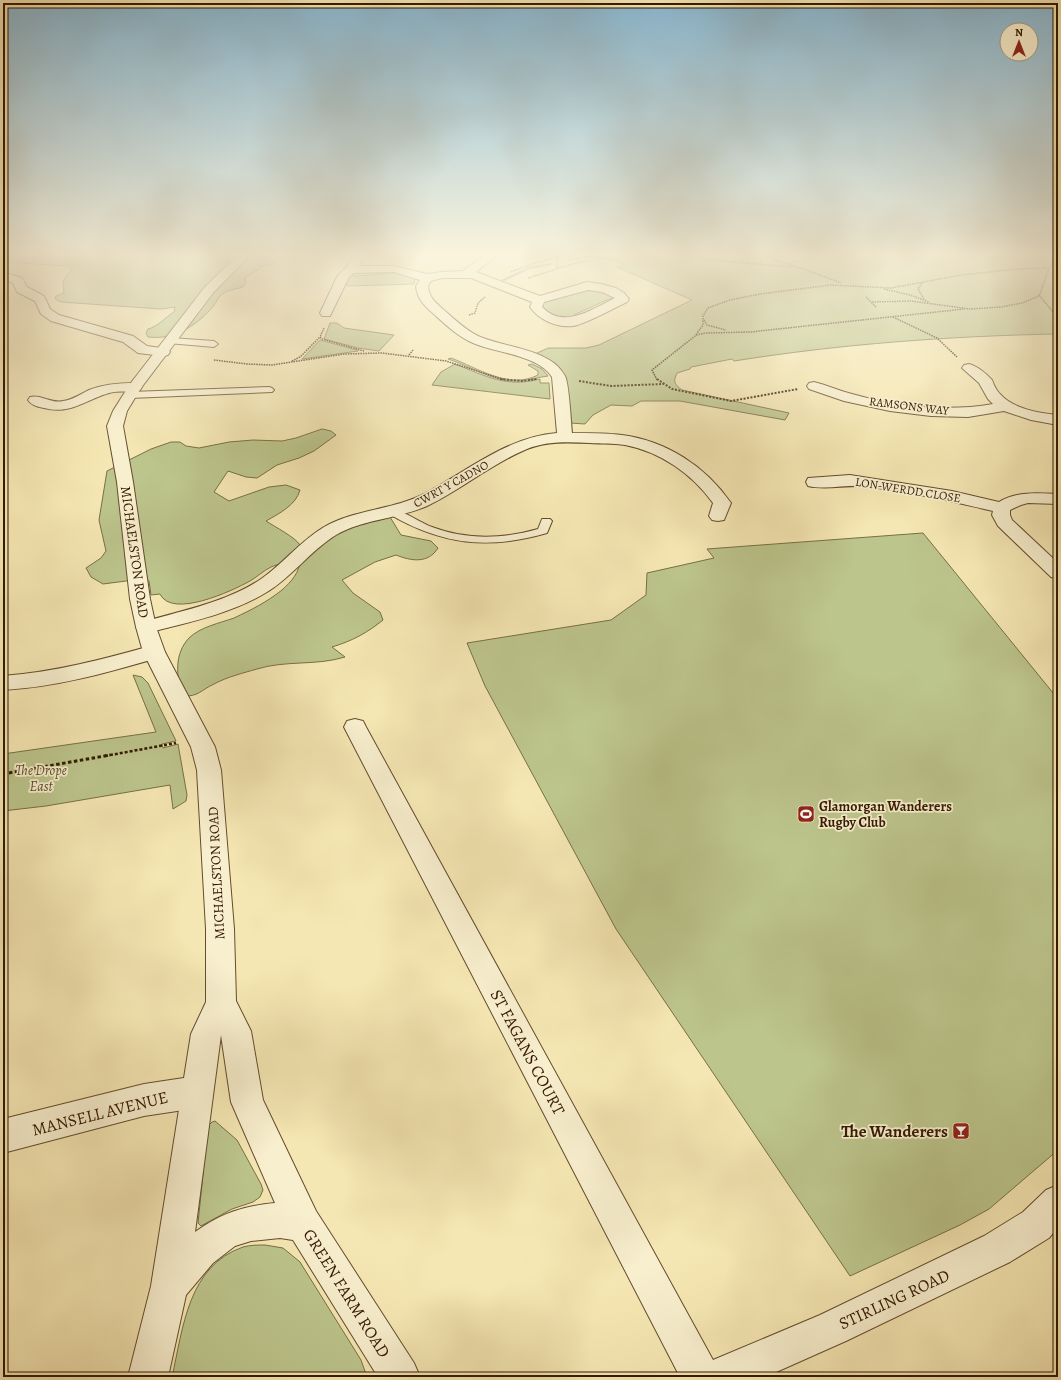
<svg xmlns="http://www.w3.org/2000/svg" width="1061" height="1380" font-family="Alegreya,serif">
  <rect width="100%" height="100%" fill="#f5e7b3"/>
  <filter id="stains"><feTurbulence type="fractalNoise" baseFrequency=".005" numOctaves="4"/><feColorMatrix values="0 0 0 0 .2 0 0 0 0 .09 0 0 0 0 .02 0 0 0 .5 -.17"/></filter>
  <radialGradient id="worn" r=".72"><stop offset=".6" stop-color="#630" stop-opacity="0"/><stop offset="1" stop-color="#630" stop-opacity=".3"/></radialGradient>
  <g fill="#bcc58c" stroke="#786f46">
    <path d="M3,253h267l9,4 -5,7 -15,3 -1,3 -13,8 1,5 -3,4c-7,2 -17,3 -23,9 -3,4 -5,9 -9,13 -17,18 -37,31 -63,28l-2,-4 2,-4c11,-3 16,-11 26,-17l1,-5 -14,2 -100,-7 -6,-3 1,-3 8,-3 -1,-12 8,-11 -4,-4 -64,-4z"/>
    <path d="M591,253h203c16,8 25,4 42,0h222v81c-108,2 -217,10 -324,27l-2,-2 -41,8 -1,2 -13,4c-4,9 -3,11 5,17l107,23 -4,7 -105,-19h-39l-9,5 -21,-1 -18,10 -8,9 -15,-1c-1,-18 0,-49 -15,-60 -6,-4 -13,-6 -20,-9l13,-6h38l13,-3 93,-45 -75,-33 8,-3 -15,-5 -17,-1z"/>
    <polygon points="386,271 393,271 413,277 415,279 414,284 348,286 344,284 347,275 353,273 354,276 386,274"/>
    <path d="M590,288l23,8 2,2 -6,1 -35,16 1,3c-13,2 -26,-1 -34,-11l3,-5z"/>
    <polygon points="330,323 337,323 344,328 394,335 379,351 358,348 324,339"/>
    <polygon points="320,340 357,350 358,351 302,359"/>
    <path d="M451,358c27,10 58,32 87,17v-4l-10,-6 4,-1 10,5 6,7c-10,1 -20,5 -31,5 -24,1 -47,-15 -69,-22z"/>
    <path d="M455,364c31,12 51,24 85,15v4h9l1,16 -118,-14 9,-13z"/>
    <path d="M322,429l9,2 5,4 -22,16 -15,7 -22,7 -20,13 -11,-1 -18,-6 -14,21 15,9 40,-14 17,-2 14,5c-4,15 -20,23 -34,31 9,6 29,16 34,24l40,-21 50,-7 11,18 30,6 7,7c-10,16 -27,13 -42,7l-21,7 -33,18 11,13 27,19 3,8c-16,13 -31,21 -51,27l13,10c-29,9 -59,3 -88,12 -14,4 -30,8 -43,15 -13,6 -16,13 -31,12 -7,-19 -9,-42 6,-58 11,-11 31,-15 45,-20 17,-8 33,-16 48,-28 9,-8 18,-18 18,-30 -8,2 -23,4 -29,7 -8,4 -14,10 -21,14 -18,10 -78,38 -90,13l-9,1 -2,-14 -8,-2 -38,5 -12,-7 -5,-9 15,-10 5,-7 -7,-31 8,-49 44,-22 20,-7h9l6,4 13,2 30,-6 24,-2 29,1 14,-3z"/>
    <polygon points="923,533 1058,699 1058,1150 989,1209 960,1225 850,1276 616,929 485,686 467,643 611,620 646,595 647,573 714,558 707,549"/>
    <polygon points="133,675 142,677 148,683 176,741 162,744 163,748 178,744 187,795 186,801 173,809 170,785 46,806 3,811 3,754 156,732"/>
    <polygon points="215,1121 237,1140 261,1184 263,1190 260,1197 253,1202 232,1209 201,1226 198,1223 208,1126 212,1122"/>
    <path d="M265,1245l18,3 17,14 61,98 6,17h-195c11,-49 16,-111 71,-130 7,-2 15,-2 22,-2z"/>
  </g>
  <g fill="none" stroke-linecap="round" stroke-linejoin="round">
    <g fill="#727d6a" fill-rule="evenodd">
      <polygon points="600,253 605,253 570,261 568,260"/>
      <polygon points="551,263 552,265 530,269 504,281 501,280 528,267"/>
    </g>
    <defs>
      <g id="service">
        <polygon points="171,338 214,341 218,344 214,347 168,343 167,341 168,339"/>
        <polygon points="269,387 272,388 274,390 272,392 130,398 125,395 130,392"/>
        <path d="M393,509c13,3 26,13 39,18 34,13 71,12 106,2l4,-10h8l2,2 -5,12c-59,17 -105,12 -158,-19l-2,-2 2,-2z"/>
      </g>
      <g id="minor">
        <path d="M355,253h11l-7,13h35l33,8 15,-2 21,-1 24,-18h11l-1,2 -21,17 64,24 47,-14 14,2 15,4 8,5 5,6 -2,3c-13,6 -41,22 -54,24 -16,2 -34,-6 -43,-19l2,-5 -61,-24h-29l-11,3 -3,5c1,12 8,17 16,24 11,10 22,20 34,26 26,12 72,12 87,40 4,7 6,46 7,57 17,0 34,0 50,2 45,6 83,31 109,68l-7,17 -6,1 -6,-1 -3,-4 4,-13c-21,-29 -52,-51 -88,-58 -12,-2 -24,-1 -35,-2 -22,-1 -43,-2 -63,6 -36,15 -66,41 -100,57 -29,13 -64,13 -91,29 -26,16 -44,42 -69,57 -36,22 -81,31 -121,41l-7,-2 -3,-4 3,-4c41,-12 86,-20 122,-44 22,-15 39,-38 63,-52 31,-18 70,-17 102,-34 43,-23 81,-56 131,-60l-5,-56c-14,-22 -56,-24 -79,-34 -14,-6 -26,-17 -37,-27 -10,-9 -19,-16 -20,-30l4,-6 -26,-8 -40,1 -5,4 -19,39h-8l-2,-3 17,-36 4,-5 5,-4zM588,290l14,2 13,6c-23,11 -51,32 -73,9l2,-5z"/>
        <polygon points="3,272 22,278 27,287 44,296 50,309 59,315 133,336 147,346 168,349 170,352 168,355 163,356 138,353 123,342 51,321 41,314 35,301 17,292 13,283 3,279"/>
        <path d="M969,364c8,2 18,10 23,16 2,5 4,10 8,14 13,15 39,19 58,21v10l-27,-5 -27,-9 -36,6 -37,-1 -41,-5 -46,-10 -35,-12 -2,-3 2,-3 5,-1c13,3 25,9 38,12 44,13 96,18 141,10l-5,-5 -9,-16 -17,-15 2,-3z"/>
        <path d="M135,383l5,1 2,3 -2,3c-10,3 -21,0 -31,3 -24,7 -38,22 -65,15 -6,-1 -13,-3 -16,-8l2,-3c11,-3 21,7 33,4 9,-1 18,-7 26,-11 15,-6 30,-7 46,-7z"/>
        <path d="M850,475l102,16 47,11c17,-11 40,-9 59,-8v10l-30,-1 -7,2 -11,5v5l2,5 46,43v16l-7,-2 -53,-51 -6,-11 1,-4c-43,-10 -86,-20 -130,-25 -18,-1 -38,4 -55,0l-2,-4 2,-4z"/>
        <path d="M154,645l7,2 4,5 -4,5c-52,15 -103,30 -158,33v-14c52,-4 101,-17 151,-31z"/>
        <polygon points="355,719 363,721 366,727 713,1360 820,1315 984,1236 1023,1212 1046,1190 1058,1185 1058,1227 1049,1238 1010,1262 846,1341 765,1377 680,1377 344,727 347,721"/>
        <polygon points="197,1076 208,1081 213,1092 208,1103 197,1108 144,1116 3,1153 3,1119 144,1084"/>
      </g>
      <path id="tertiary" d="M240,253h12l-39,40 -72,95 -14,23 -4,15 10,56 17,117 6,28 9,25 50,95 6,23 13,159 2,72 15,30 12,69 53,111 98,152 6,14h-42l-85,-137 -13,-2 -29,3 -16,5 -22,17 -27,32 -18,82h-40l23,-91 40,-252 15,-32v-73l-9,-159 -6,-23 -48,-95 -7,-25 -6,-28 -13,-117 -10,-56 6,-15 17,-27 75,-97zM221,1035l10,67 44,101c-32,3 -53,10 -80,29z"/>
    </defs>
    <use href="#service" stroke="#644c2d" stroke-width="2"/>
    <use href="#minor" stroke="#644c2d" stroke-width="2"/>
    <use href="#tertiary" stroke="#644c2d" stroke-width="2"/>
    <g stroke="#331900" stroke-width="1.5" stroke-dasharray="1.5 1" stroke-linecap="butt">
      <polyline points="686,253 709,260 793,267"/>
      <path d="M758,253c27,11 56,19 83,30"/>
      <polyline points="788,264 823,253"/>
      <polyline points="558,268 589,260"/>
      <polyline points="511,272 534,263 575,253"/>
      <polyline points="528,278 557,269 557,256"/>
      <polyline points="922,283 918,289 924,299"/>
      <polyline points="884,289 910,295 929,302"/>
      <polyline points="1039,295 1058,318"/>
      <polyline points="866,297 876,307"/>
      <polyline points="872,302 911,301 970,309 1001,307 1022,303 1037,297 1040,294 1049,268 1058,258"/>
      <polyline points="469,315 475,313 478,303 485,297"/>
      <polyline points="893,317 937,338 957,357"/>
      <polyline points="704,320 707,325 726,330"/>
      <polyline points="324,328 320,337 322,339 364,351"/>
      <polyline points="696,335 706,333 750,332 964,309"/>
      <polyline points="409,355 413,350"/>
      <polyline points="214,360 247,364 272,365 344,354 382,353 446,361 505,380"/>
      <polyline points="292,361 300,357 320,337"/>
      <polyline points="529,380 537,379"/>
      <polyline points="657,380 652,370 695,336 703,325 703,316 708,308 730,300 760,294 831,285 891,288 961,275 1017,269 1047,268"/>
    </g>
    <g stroke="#331900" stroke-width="2" stroke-dasharray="2 1.5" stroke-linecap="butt">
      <polyline points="500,379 522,381 536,379"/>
      <polyline points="657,379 672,389 731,401 798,389"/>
      <polyline points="579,381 611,386 664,384"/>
    </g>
    <polyline stroke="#331900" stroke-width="2.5" stroke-dasharray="3 2" stroke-linecap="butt" points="105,756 176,743"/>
    <polyline stroke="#331900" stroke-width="3" stroke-dasharray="3.5 2.5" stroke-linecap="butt" points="3,774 110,755"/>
    <use href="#service" fill="#f8efce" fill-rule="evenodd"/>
    <use href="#minor" fill="#f8efce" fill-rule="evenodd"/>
    <use href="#tertiary" fill="#f8efce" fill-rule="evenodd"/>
  </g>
  <linearGradient id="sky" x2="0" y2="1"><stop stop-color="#89b8d2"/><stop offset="0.57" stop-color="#faf4dd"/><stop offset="1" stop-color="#faf4dd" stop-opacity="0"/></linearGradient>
  <rect width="1061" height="446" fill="url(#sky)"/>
  <defs>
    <symbol id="stadium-square" viewBox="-11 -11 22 22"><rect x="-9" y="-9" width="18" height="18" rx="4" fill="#8f2418" stroke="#f8efce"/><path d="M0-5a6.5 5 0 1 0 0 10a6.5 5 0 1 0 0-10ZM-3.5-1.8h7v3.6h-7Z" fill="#fff"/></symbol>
    <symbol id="bar-square" viewBox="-11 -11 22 22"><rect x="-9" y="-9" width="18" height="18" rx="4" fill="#8f2418" stroke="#f8efce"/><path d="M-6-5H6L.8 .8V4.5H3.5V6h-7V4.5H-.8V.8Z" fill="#fff"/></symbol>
  </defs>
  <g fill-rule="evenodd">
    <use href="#stadium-square" x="796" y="804" width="20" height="20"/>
    <use href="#bar-square" x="951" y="1121" width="20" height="20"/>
  </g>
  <g text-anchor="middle" stroke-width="3.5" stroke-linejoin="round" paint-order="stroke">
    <g font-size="12" fill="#331900" stroke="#f8efce">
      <text transform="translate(909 406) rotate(7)" y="4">RAMSONS WAY</text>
      <text transform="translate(451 484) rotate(-29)" y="4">CWRT Y CADNO</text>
      <text transform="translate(908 490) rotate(9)" y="4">LON-WERDD CLOSE</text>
    </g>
    <g font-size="14" fill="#331900" stroke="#f8efce">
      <text transform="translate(135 552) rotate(82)" y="5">MICHAELSTON ROAD</text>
      <text transform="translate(216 873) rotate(-93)" y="5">MICHAELSTON ROAD</text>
    </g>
    <g font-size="14" font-style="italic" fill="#5c4d2a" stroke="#f8efce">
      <text x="41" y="775">The Drope<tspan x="41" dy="16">East</tspan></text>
    </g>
    <g font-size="14" font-weight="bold" fill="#331900" stroke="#f8efce" text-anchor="start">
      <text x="819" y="811">Glamorgan Wanderers<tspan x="819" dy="16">Rugby Club</tspan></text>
    </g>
    <g font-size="17" fill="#331900" stroke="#f8efce">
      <text transform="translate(528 1052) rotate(62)" y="6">ST FAGANS COURT</text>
      <text transform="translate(100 1113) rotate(-14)" y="6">MANSELL AVENUE</text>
      <text transform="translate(347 1293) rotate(58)" y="6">GREEN FARM ROAD</text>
      <text transform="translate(894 1299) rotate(-25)" y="6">STIRLING ROAD</text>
    </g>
    <g font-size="17" font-weight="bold" fill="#331900" stroke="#f8efce" text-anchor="end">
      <text x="948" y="1137">The Wanderers</text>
    </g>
  </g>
  <rect width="1061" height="1380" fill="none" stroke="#f5e7b3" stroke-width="16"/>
  <rect x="4" y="4" width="1053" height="1372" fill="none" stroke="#331900" stroke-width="2"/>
  <rect x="8" y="8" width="1045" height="1364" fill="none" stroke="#331900"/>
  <g transform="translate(1019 42)"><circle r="19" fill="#f8efce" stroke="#a9997c"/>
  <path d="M0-3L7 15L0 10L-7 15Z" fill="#8f2418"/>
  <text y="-6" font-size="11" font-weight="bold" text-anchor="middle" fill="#331900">N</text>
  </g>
  <rect width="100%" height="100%" filter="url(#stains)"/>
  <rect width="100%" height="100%" fill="url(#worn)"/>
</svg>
